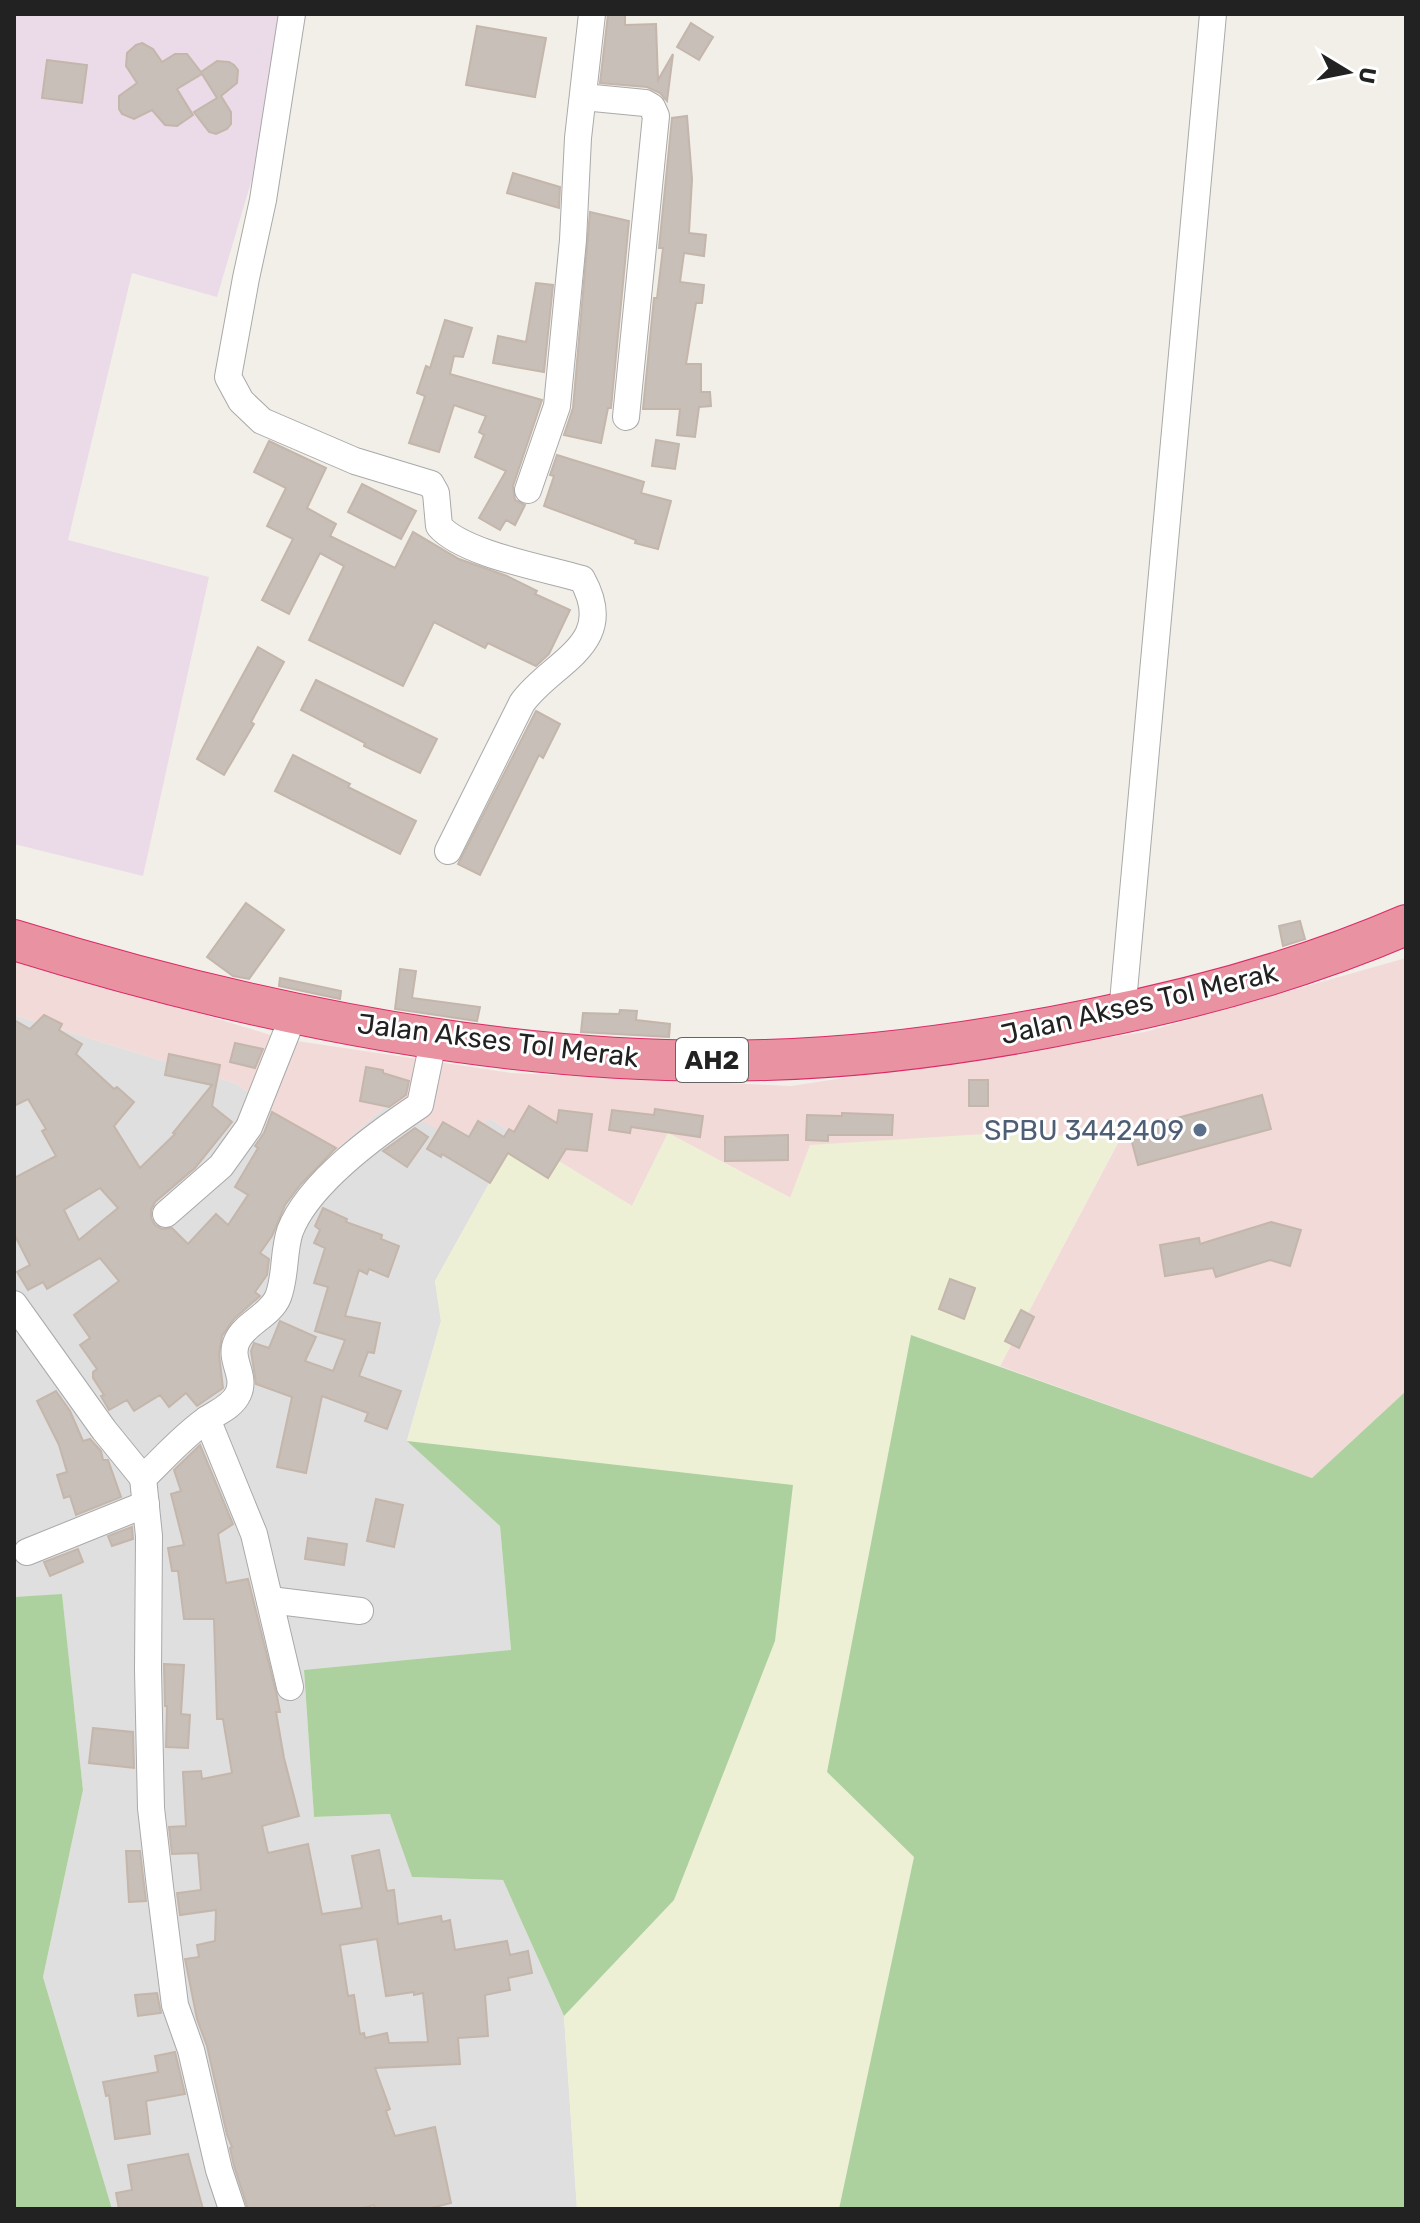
<svg xmlns="http://www.w3.org/2000/svg" width="1420" height="2223" font-family="Rubik,sans-serif">
  <rect width="100%" height="100%" fill="#f2efe9"/>
  <polygon fill="#e0dfdf" points="14,1015 237,1084 329,1156 388,1104 490,1119 516,1135 435,1281 441,1321 407,1440 500,1526 511,1650 304,1671 314,1817 391,1814 412,1877 503,1880 564,2016 577,2209 112,2209 43,1977 83,1790 62,1595 14,1597"/>
  <polygon fill="#f2dad9" points="14,957 284,1039 511,1073 791,1086 1145,1032 1406,958 1406,1391 1312,1478 1000,1366 1119,1141 791,1198 668,1133 632,1206 490,1119 457,1139 388,1104 329,1156 237,1084 14,1015"/>
  <polygon fill="#ebdbe8" points="14,14 279,14 270,118 217,297 132,273 68,540 209,577 143,876 14,844"/>
  <polygon fill="#eef0d5" points="1016,1132 1119,1140 1000,1366 911,1335 827,1772 914,1857 839,2209 577,2209 564,2016 674,1900 775,1641 793,1486 407,1441 441,1321 435,1281 516,1135 632,1206 668,1133 790,1198 810,1145"/>
  <g fill="#add19e">
    <polygon points="911,1335 1312,1478 1406,1391 1406,2209 839,2209 914,1857 827,1772"/>
    <polygon points="407,1441 793,1485 775,1641 674,1900 564,2016 503,1880 412,1877 390,1814 314,1817 304,1670 511,1650 500,1526"/>
    <polygon points="62,1594 83,1790 43,1977 112,2209 14,2209 14,1597"/>
  </g>
  <g fill="#c7bfb8" stroke="#c4b6ab" stroke-width="2" fill-rule="evenodd">
    <polygon points="608,14 625,14 625,25 656,24 658,80 673,54 667,101 660,93 647,87 600,83"/>
    <polygon points="691,23 713,37 699,60 677,47"/>
    <polygon points="477,26 546,38 535,97 466,85"/>
    <polygon points="142,43 153,49 162,62 175,54 187,54 201,72 217,61 229,62 234,65 238,70 237,83 221,96 231,112 231,124 227,129 216,134 209,132 194,112 217,98 202,74 177,89 193,115 177,126 165,125 152,110 134,119 122,114 119,109 119,96 137,83 126,66 127,53 136,45"/>
    <polygon points="47,60 87,65 82,103 42,98"/>
    <polygon points="687,116 692,179 689,233 706,235 704,256 684,253 680,282 704,285 702,303 696,303 686,364 701,364 701,392 710,392 711,406 699,407 695,437 677,435 680,409 643,409 654,298 657,298 663,248 659,248 672,118"/>
    <polygon points="513,173 560,187 559,208 507,193"/>
    <polygon points="590,212 629,221 611,408 608,408 601,443 564,435 573,408"/>
    <polygon points="536,283 553,285 544,372 493,363 498,336 526,342"/>
    <polygon points="445,320 472,328 463,357 454,356 450,374 542,400 513,486 515,500 525,505 515,525 506,520 500,530 479,518 506,471 475,457 484,435 479,432 486,416 454,405 439,452 409,443 425,396 417,393 426,366 430,368"/>
    <polygon points="656,440 679,444 675,469 652,466"/>
    <polygon points="269,441 326,468 307,508 336,524 330,536 395,568 413,532 459,559 507,576 537,591 535,594 570,610 549,654 536,666 488,643 485,648 434,622 403,686 309,640 344,566 320,553 289,614 262,600 293,539 267,526 286,488 254,472"/>
    <polygon points="557,455 644,482 641,493 671,501 658,549 635,543 636,540 544,506 554,476 550,475"/>
    <polygon points="362,484 416,511 401,539 348,512"/>
    <polygon points="258,647 284,662 251,722 254,724 224,775 197,759"/>
    <polygon points="316,680 437,739 420,773 364,746 365,743 301,710"/>
    <polygon points="536,711 560,724 543,758 539,755 480,875 458,864"/>
    <polygon points="293,755 350,784 348,787 416,821 400,854 275,791"/>
    <polygon points="246,903 284,930 249,979 233,976 207,957"/>
    <polygon points="1300,921 1305,939 1283,946 1279,926"/>
    <polygon points="400,969 416,971 412,998 480,1007 477,1021 395,1009"/>
    <polygon points="280,978 341,991 340,999 279,986"/>
    <polygon points="620,1010 637,1011 636,1020 670,1024 669,1037 581,1032 583,1013 619,1014"/>
    <path d="M44,1015l18,9 -3,6 23,14 -6,10 38,35 3,-2 17,15 -20,24 26,42 35,-34 -2,-1 39,-48 -47,-10 4,-21 51,11 -8,41 20,16 -37,46 -40,34 -4,8v8l4,7 7,4 10,-1 16,16 28,-30 12,11 20,-30 -13,-8 23,-39 -3,-2 9,-13 8,-21 64,36 -35,36 -16,21 -13,31 -12,17 9,6 -2,16 -12,17 5,4 -26,23 -12,17 -3,18 4,34 -26,18 -11,-13 -17,14 -9,-12 -26,16 -7,-11 -18,10 -8,-14 3,-1 -11,-17v-6l4,-3 -17,-24 10,-7 -16,-23 45,-34 -19,-23 -53,31 -4,-7 -15,8 -11,-18 13,-7 -16,-31v-56l42,-22 -14,-25 4,-2 -18,-30 -14,7v-86l16,9zM100,1188l18,20 -39,32 -15,-30z"/>
    <polygon points="235,1043 263,1049 255,1068 230,1062"/>
    <polygon points="366,1067 383,1070 383,1073 409,1081 406,1095 389,1107 360,1101"/>
    <rect x="969" y="1080" width="19" height="26"/>
    <polygon points="1262,1095 1271,1129 1138,1165 1129,1131"/>
    <polygon points="529,1106 557,1123 559,1110 592,1114 587,1151 566,1149 548,1178 508,1153 490,1183 442,1154 441,1157 427,1149 443,1122 469,1137 478,1121 504,1137 509,1129 514,1132"/>
    <polygon points="655,1109 703,1116 700,1137 631,1127 630,1133 609,1130 612,1110 654,1115"/>
    <polygon points="842,1113 893,1115 892,1135 828,1135 828,1141 806,1140 807,1115 842,1116"/>
    <polygon points="415,1128 428,1137 407,1167 383,1151"/>
    <polygon points="788,1135 788,1160 725,1161 725,1137"/>
    <polygon points="323,1208 347,1219 346,1222 382,1235 381,1239 399,1246 388,1277 369,1269 367,1274 359,1270 345,1316 380,1323 374,1353 368,1352 359,1376 401,1391 387,1429 365,1421 368,1413 322,1396 306,1473 277,1467 292,1397 256,1384 251,1351 254,1343 269,1348 280,1321 316,1337 305,1361 333,1371 345,1340 315,1331 328,1287 314,1283 325,1248 314,1243 320,1230 315,1226"/>
    <polygon points="1271,1222 1301,1230 1290,1266 1270,1260 1216,1277 1213,1268 1165,1276 1160,1245 1199,1238 1200,1244"/>
    <polygon points="950,1279 975,1288 964,1319 939,1309"/>
    <polygon points="1021,1310 1034,1317 1019,1348 1005,1341"/>
    <polygon points="56,1391 70,1411 83,1441 90,1439 101,1451 103,1460 108,1460 121,1497 76,1515 70,1496 64,1498 57,1475 67,1472 59,1445 37,1401"/>
    <path d="M200,1445l33,79 -15,10 8,49 22,-4 29,117 3,16h-4l8,46 15,58 -37,10 6,27 40,-9 14,70 40,-6 -10,-52 27,-6 8,41 7,-1 4,34 43,-8 1,6 8,-2 5,30 52,-9 3,14 18,-4 4,22 -24,5 2,12 -25,5 3,41 -30,2 2,26 -85,4 15,41 -4,2 9,25 40,-9 16,76 -24,6h-52l-1,-4 -15,4h-111l-14,-43 -4,-18 2,-1 -5,-12 -20,-89 -10,-27 -12,-60 14,-2 -2,-12 18,-4 1,-31 -36,5 -3,-22 24,-3 -3,-37 -26,1 -3,-27 17,-1 -3,-54 18,-1 1,8 30,-6 -9,-54h-6l-3,-100h-30l-6,-48h-6l-4,-23 16,-3 -13,-51 10,-3 -7,-21zM377,1939l9,57 28,-4v3l9,-2 5,49 -39,1 -2,-10 -22,5 -1,-5 -4,1 -6,-39 -6,1 -8,-51z"/>
    <polygon points="376,1499 403,1505 394,1547 367,1541"/>
    <polygon points="132,1527 133,1539 112,1546 108,1536"/>
    <polygon points="308,1538 347,1544 344,1565 305,1559"/>
    <polygon points="78,1549 83,1562 50,1576 44,1562"/>
    <polygon points="164,1664 184,1665 181,1714 190,1715 188,1748 166,1747 167,1706 165,1706"/>
    <polygon points="93,1728 133,1732 134,1768 89,1763"/>
    <polygon points="126,1851 140,1851 146,1901 129,1902"/>
    <polygon points="157,1993 161,2013 138,2016 135,1995"/>
    <polygon points="175,2052 185,2094 146,2101 150,2134 115,2139 109,2095 106,2096 103,2082 158,2072 155,2056"/>
    <polygon points="188,2154 203,2209 119,2209 116,2193 132,2190 128,2165"/>
  </g>
  <g fill="none" stroke-linecap="round" stroke-linejoin="round">
    <defs>
      <g id="minor">
        <path d="M292,14l-29,186 -17,78 -18,99 13,24 21,20 93,40 76,23 5,9 3,33c24,28 106,42 143,53 37,66 -30,82 -60,124l-74,148"/>
        <polyline points="583,97 645,103 652,107 656,116 626,417"/>
        <polyline points="528,490 557,406 573,240 578,138 592,14"/>
        <polyline points="1122,1013 1213,14"/>
        <polyline points="166,1214 221,1166 249,1127 294,1014"/>
        <polyline points="14,1304 104,1430 143,1478"/>
        <polyline points="207,1419 254,1534 290,1687"/>
        <polyline points="143,1478 149,1536 148,1670 151,1808 160,1887 175,2005 191,2050 219,2170 232,2209"/>
        <path d="M143,1478c20,-19 40,-42 63,-58 11,-8 26,-13 32,-26 9,-19 -10,-34 -1,-53 8,-18 33,-25 41,-44 8,-20 5,-45 12,-66 19,-49 88,-98 130,-126l14,-68"/>
        <polyline points="27,1552 146,1504"/>
        <polyline points="270,1600 360,1611"/>
      </g>
      <path id="highway" d="M14,940c239,74 500,128 752,120 109,-3 219,-19 326,-41 107,-21 214,-51 314,-94"/>
    </defs>
    <use href="#minor" stroke="#a9a9a9" stroke-width="28"/>
    <use href="#highway" stroke="#dc2a67" stroke-width="42"/>
    <use href="#minor" stroke="#fff" stroke-width="26"/>
    <use href="#highway" stroke="#e892a2" stroke-width="40"/>
  </g>
  <circle fill="#5c6f8a" stroke="#fff" stroke-width="3" cx="1200" cy="1130" r="8"/>
  <g text-anchor="middle" stroke-width="6" stroke-linejoin="round" paint-order="stroke">
    <rect fill="#fff" stroke="#646464" stroke-width="2" x="676" y="1038" width="72" height="44" rx="6"/>
    <g font-size="26" font-weight="bold" fill="#222">
      <text x="712" y="1069">AH2</text>
    </g>
    <g font-size="28" fill="#222" stroke="#fff">
      <text transform="translate(1139 1003) rotate(-13)" y="10">Jalan Akses Tol Merak</text>
      <text transform="translate(498 1040) rotate(7)" y="10">Jalan Akses Tol Merak</text>
    </g>
    <g font-size="28" fill="#4e5e75" stroke="#fff" text-anchor="end">
      <text x="1184" y="1140">SPBU 3442409</text>
    </g>
  </g>
  <rect width="1420" height="2223" fill="none" stroke="#222222" stroke-width="32"/>
  <g transform="translate(1348 72) rotate(100)" stroke="#ffffff" stroke-width="6" paint-order="stroke">
  <path d="M0-6L14 30L0 20L-14 30Z" fill="#222222"/>
  <text y="-12" font-size="22" font-weight="bold" text-anchor="middle" fill="#222222">U</text>
  </g>
</svg>
